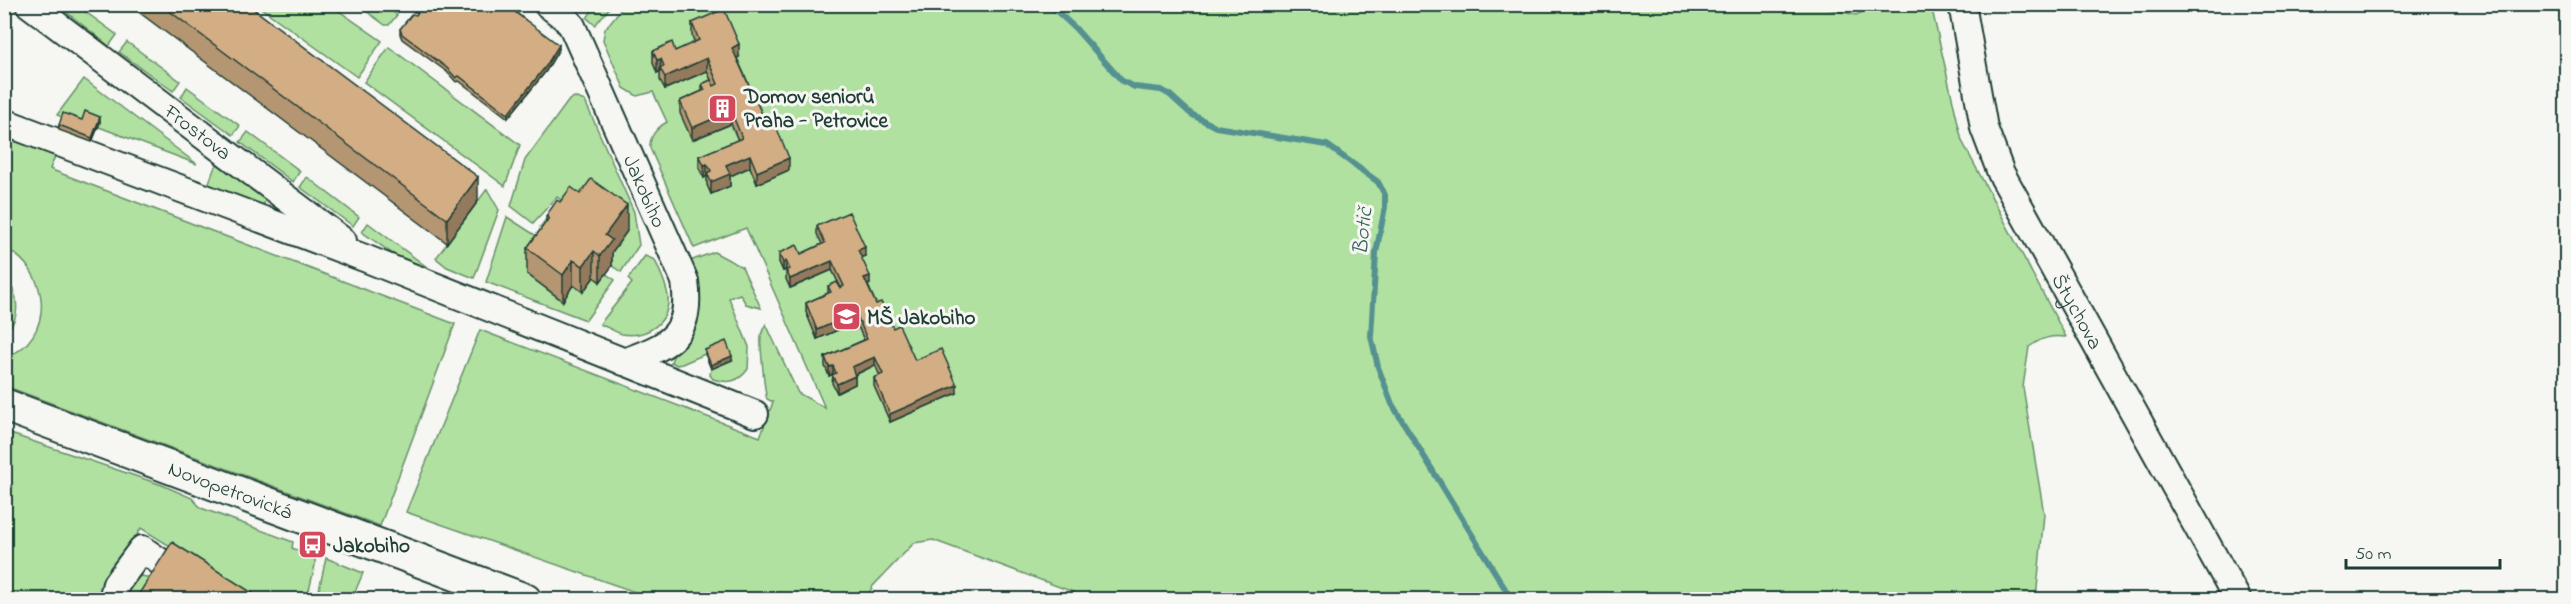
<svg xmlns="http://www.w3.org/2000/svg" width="2571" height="604" font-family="'Indie Flower',sans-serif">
  <rect width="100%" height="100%" fill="#f6f6f2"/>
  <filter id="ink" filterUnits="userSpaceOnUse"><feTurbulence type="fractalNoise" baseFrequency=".0167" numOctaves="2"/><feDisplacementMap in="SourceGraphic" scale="12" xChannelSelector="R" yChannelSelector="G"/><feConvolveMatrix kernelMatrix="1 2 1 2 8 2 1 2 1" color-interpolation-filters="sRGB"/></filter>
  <g filter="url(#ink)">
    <g fill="#b0e1a1" stroke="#688f6a" stroke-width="1.5" fill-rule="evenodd">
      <path d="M1807,4l49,11 22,-10h53l31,136 104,196c-15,-2 -24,1 -37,10l-6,40 21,127 -8,85h-944l-159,-59 -19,3 -41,43 -7,13 -208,1 -252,-88 74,-182 280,107 13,-35 -6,-3c-2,-4 -7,-55 -6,-61 0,-6 2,-9 5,-14l32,69 27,15 -79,-180 -52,20 -44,-100c-1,-12 8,-21 17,-26l-14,-30 -16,4 -13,-8 -21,-48 2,-11 19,-24zM699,53l40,3 -7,4 35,78 -41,40 -17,1 -2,-3 35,-26 -11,-26 -39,16 26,-44 -11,-25 -42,18 -4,-18zM825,252l68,84 22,33 -40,-4 -39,16 -3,-7 34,-27 -11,-25 -39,16 -11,-26 38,-17 -12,-25 -41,18 -5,-18 -3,1 -4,-9z"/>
      <polygon points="62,5 76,5 117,35 109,46 60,7"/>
      <polygon points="257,5 318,5 336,9 382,41 357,77"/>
      <polygon points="367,5 383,5 397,15 389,25 385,25 366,11"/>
      <polygon points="594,5 612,5 595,25 587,18 595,6"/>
      <polygon points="127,42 180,81 173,91 119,52"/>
      <polygon points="389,47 520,145 505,186 364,82"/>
      <polygon points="84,79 197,164 99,127 100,122 82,125 57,115"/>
      <polygon points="187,87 240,126 233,135 181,97"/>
      <polygon points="574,97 585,101 634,212 639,245 621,272 605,261 542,231 540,227 561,200 557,197 533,223 511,206 525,160 569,100"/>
      <polygon points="248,132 300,171 293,182 240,142"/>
      <path d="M10,136l46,18 -6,15 2,1 403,154 -75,202 -375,-140v-28c51,-20 46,-87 0,-110l-1,-99z"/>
      <polygon points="222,157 268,197 263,205 207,188 214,169"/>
      <polygon points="307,177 359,217 353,226 300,187"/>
      <polygon points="487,189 499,210 474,278 447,267 436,258"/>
      <polygon points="507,217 549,244 527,274 562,301 573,285 583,292 594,277 600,282 606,274 615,280 586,320 486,282"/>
      <polygon points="368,223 435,273 400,259 362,232"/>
      <path d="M714,252l28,15 19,41 -15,-4 -6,-10 -11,4 20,49 -1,22c-9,13 -20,15 -35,10l-3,-4 1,-6 15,-24 -44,19 -5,1 -6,-3c3,-12 14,-22 20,-32 14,-20 5,-48 -1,-69z"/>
      <path d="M645,256l10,4c5,12 11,23 13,36 2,27 -21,42 -46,38 -7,-2 -15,-7 -22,-10l32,-41 -4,-4z"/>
      <path d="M5,279c15,13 16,41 0,53z"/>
      <polygon points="5,432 162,485 192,498 201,508 293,542 292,548 315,558 315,565 307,599 256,599 141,528 100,599 5,600"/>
      <polygon points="326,558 363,573 352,599 317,599"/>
      <polygon points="141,576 152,578 138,599 120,600 132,580"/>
    </g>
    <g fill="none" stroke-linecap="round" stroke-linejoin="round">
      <polyline stroke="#549190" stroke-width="6" points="1049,4 1075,28 1122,81 1135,87 1161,90 1170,95 1191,114 1216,127 1327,145 1378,182 1385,195 1385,207 1376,253 1371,336 1378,367 1392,404 1512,600"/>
      <defs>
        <g id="minor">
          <path id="s1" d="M29,4l314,237"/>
          <path id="s2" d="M547,4l18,14 7,8 113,255c7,54 -14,64 -61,81"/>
          <path id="s3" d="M1962,4l22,124 17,45 237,427"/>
          <polyline points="4,122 367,259 755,414"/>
          <polyline points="112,600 116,584 142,549 162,563"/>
        </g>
        <g id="major">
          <path id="s4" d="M4,405l521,195"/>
        </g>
      </defs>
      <use href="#minor" stroke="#1f3d34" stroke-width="30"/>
      <use href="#major" stroke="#1f3d34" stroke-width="36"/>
      <use href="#minor" stroke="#f6f6f2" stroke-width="26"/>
      <use href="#major" stroke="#f6f6f2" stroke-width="32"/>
    </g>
    <g fill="#b59672" stroke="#1f3d34" stroke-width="1.5">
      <polygon points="128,4 247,4 478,201 447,243"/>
      <polygon points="419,4 518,4 517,13 559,49 546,71 508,118 459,81 456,82 447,72 402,39 400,34 400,29 416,15 422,7"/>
      <polygon points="692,23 739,57 737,58 767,125 789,170 757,184 750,167 730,176 730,186 711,194 707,185 707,176 704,178 699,168 699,156 738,140 731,124 692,140 680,113 680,101 702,91 702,84 711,80 707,71 665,89 660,80 660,71 657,73 653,63 653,51 675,51 695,43 692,36"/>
      <polygon points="82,120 100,122 92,142 59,130 59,125"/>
      <polygon points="560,202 627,231 612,252 612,266 600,282 594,277 583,292 573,285 563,301 527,274 527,248 546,222 546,216"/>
      <polygon points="817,226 865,256 861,257 870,284 868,285 876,304 915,360 957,393 890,422 874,386 874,378 880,376 875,365 855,375 855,384 837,393 832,383 833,374 829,376 825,366 825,357 864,340 856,322 817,339 806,312 806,303 828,293 828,286 841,288 832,270 790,288 786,279 786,270 783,271 779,262 779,253 801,254 822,244 817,234"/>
      <polygon points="705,350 732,360 711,369 705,354"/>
    </g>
    <g fill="#947a5d" stroke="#1f3d34" stroke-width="1.5">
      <polygon points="739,44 739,57 732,60 732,48"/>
      <polygon points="559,45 559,49 546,71 508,118 508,114"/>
      <polygon points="707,58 707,71 665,89 665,77"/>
      <polygon points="661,59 660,71 657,73 657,60"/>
      <polygon points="731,111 731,124 692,140 692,128"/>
      <polygon points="100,117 100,122 92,142 92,138"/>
      <polygon points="750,155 750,167 730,176 730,186 711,194 711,182 726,165"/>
      <polygon points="789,158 789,170 757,184 757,172"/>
      <polygon points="707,164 707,176 704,178 704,165"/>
      <polygon points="478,177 478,201 447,243 447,219"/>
      <polygon points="627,205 627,231 612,252 612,266 600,282 600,256 605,235"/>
      <polygon points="865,247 865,256 858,259 858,250"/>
      <polygon points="594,251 594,277 583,292 583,266"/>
      <polygon points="573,260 573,285 563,301 563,275"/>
      <polygon points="786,261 786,270 783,271 783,263"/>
      <polygon points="832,261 832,270 790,288 790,279"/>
      <polygon points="870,276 870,284 864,286 864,278"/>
      <polygon points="856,313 856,322 817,339 817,330"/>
      <polygon points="732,356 732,360 711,369 711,365"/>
      <polygon points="875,357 875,365 852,376 852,367"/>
      <polygon points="833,366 833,374 829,376 829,367"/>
      <polygon points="855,376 855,384 837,393 837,384"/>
      <polygon points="957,385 957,393 890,422 890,414"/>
    </g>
    <g fill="#d3ae85" stroke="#1f3d34" stroke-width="1.5">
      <polygon points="160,4 247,4 478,177 447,219"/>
      <polygon points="424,4 517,4 516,13 559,45 546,66 508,114 459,76 456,78 447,68 402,34 400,29 412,14 416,15"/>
      <polygon points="724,9 739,44 732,48 767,125 774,122 789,158 757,172 750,155 726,165 730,174 711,182 707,173 711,171 709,167 707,164 704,165 699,156 742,138 731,111 692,128 680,101 705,90 702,84 711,80 714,86 718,84 707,58 665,77 660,68 664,66 661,59 657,60 653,51 672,42 675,51 699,40 692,23"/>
      <polygon points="85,111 100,117 92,138 59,125 63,113 82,120"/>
      <polygon points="591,179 627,205 605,235 612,240 600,256 594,251 583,266 573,260 563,275 527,248 549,218 546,216 557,200 560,202 571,187 580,194"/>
      <polygon points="849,212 865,247 858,250 870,276 864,278 876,304 881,302 893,328 899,325 915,360 941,349 957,385 890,414 874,378 883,374 875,357 852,367 855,376 837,384 832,375 836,373 833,366 829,367 825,357 867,339 856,313 817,330 806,303 831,292 828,286 837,282 840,288 844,286 832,261 790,279 786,270 790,269 786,261 783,263 779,253 797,245 801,254 825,243 817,226"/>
      <polygon points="726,341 732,356 711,365 705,350"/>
      <polygon points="172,542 254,594 250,600 135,600"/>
    </g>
  </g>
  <defs>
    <symbol id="building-square" viewBox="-11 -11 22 22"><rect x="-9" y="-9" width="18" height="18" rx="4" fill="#d1495b" stroke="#f6f6f2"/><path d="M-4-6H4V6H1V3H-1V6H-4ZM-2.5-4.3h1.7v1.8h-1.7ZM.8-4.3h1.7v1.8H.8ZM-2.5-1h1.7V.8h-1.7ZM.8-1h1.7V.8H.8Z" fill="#fff"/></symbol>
    <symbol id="school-square" viewBox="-11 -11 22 22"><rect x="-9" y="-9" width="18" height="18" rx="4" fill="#d1495b" stroke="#f6f6f2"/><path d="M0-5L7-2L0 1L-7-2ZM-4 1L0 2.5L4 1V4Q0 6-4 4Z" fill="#fff"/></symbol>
    <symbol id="bus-square" viewBox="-11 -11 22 22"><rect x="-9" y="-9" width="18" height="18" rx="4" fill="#d1495b" stroke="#f6f6f2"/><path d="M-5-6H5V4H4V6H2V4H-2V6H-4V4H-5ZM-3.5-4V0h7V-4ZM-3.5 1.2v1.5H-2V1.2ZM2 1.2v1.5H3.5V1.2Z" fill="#fff"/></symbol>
  </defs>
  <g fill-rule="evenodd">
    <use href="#building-square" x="706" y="92" width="33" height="33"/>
    <use href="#school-square" x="830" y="300" width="33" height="33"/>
    <use href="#bus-square" x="296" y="528" width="33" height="33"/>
  </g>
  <g text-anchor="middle" stroke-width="6" stroke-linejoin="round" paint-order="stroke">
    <g font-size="21" font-weight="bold" fill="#1f3d34" stroke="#f6f6f2" text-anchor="start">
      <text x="744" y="103">Domov seniorů<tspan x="744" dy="24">Praha - Petrovice</tspan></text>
      <text x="867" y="324">MŠ Jakobiho</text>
      <text x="333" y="552">Jakobiho</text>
    </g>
    <g font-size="21" fill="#1f3d34" stroke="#f6f6f2">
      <text dy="7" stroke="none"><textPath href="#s1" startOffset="212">Frostova</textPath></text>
      <text dy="7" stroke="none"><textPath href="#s2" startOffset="214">Jakobiho</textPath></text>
      <text dy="7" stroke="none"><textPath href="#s3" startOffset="332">Štychova</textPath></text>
      <text dy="7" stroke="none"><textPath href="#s4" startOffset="242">Novopetrovická</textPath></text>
    </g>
    <g font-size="22" font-style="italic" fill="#35605a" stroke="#f6f6f2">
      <text transform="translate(1361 231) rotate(-84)" y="8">Botič</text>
    </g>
  </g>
  <rect width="2571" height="604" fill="none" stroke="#f6f6f2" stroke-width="24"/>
  <rect x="12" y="12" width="2547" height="580" fill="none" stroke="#1f3d34" stroke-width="2" filter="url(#ink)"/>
  <path d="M2346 559v9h154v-9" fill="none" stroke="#1f3d34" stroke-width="3"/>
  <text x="2355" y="559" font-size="18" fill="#1f3d34" stroke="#f6f6f2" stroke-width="4.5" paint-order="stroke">50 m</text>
</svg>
